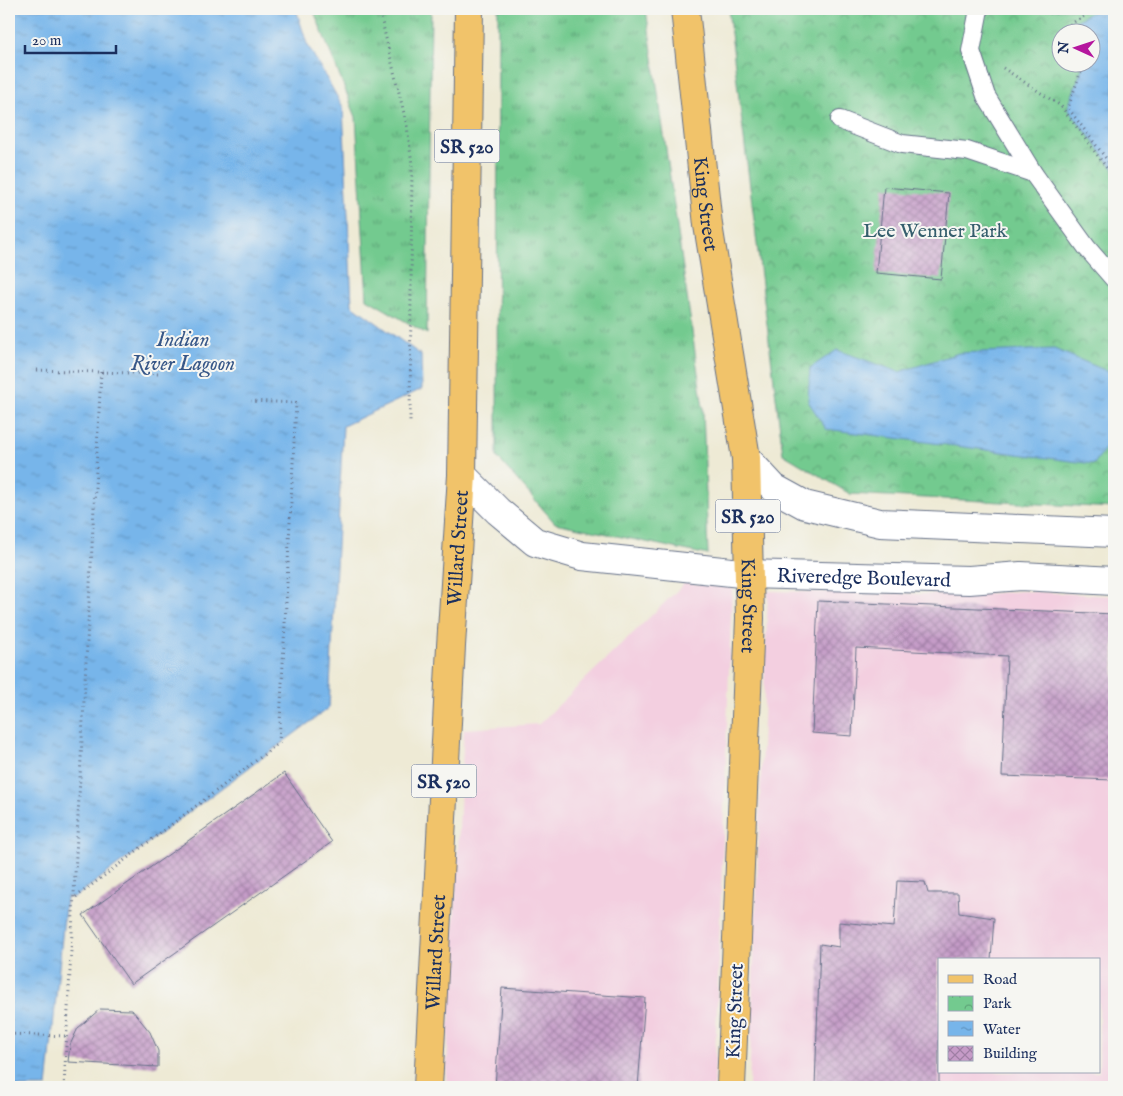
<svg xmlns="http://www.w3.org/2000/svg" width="1123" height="1096" font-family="'IM FELL English',serif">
  <defs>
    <pattern id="grass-tufts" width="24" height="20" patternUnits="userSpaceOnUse" patternTransform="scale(1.25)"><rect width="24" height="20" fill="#73ca8f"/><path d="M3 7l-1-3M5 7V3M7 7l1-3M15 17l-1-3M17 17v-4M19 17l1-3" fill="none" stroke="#5ea478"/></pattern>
    <pattern id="park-crowns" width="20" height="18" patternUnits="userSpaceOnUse" patternTransform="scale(1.25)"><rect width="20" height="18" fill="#73ca8f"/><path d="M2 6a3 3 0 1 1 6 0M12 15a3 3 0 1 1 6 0" fill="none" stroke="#5ea478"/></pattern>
    <pattern id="water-ripples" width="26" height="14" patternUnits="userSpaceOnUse" patternTransform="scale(1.25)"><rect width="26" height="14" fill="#77b5ea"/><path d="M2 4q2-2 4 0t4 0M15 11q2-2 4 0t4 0" fill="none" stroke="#6194c1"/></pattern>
    <pattern id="building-cross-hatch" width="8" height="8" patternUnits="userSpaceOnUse" patternTransform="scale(1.25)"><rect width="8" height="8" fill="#c59bc7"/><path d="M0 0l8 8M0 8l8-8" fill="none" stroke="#9f7fa5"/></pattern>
  </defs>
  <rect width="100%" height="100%" fill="#f6f6f2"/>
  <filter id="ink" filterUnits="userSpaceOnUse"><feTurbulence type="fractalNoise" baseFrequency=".02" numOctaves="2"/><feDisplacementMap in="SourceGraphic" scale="10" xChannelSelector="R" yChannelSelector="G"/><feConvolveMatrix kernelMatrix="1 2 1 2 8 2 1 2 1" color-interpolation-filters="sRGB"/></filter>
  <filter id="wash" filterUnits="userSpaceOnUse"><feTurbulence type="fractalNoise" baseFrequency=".0096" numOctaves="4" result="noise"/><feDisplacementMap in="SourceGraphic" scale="20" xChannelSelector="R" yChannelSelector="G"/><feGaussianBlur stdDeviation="1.12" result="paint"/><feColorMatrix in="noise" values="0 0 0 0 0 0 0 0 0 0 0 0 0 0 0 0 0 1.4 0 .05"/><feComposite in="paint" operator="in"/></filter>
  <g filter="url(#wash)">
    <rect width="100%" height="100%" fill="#eeead5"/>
    <g fill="#f3cfe0" fill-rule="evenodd">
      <polygon points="685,583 732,588 714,1087 446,1087 464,729 539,724"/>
      <path d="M768,591l202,4 52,-4 92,5v491h-365zM939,960h160v112h-160z"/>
    </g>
    <g fill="url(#grass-tufts)" stroke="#477c76">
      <polygon points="313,9 431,9 427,334 367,299 356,117"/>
      <polygon points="498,9 646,9 703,408 708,555 555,523 497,457"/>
    </g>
    <polygon fill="url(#park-crowns)" stroke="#477c76" points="728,9 1097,9 1068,26 1070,32 1060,32 1060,62 1084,63 1068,108 1114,169 1114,508 850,494 783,454"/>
    <g fill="url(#water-ripples)" stroke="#4972a4">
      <polygon points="9,9 296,9 307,44 343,107 352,305 421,355 422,389 343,426 329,708 75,897 66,897 47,1087 9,1087"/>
      <polygon points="1097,9 1114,9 1114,169 1068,108 1084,63 1090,62 1090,32 1070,32 1067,26"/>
      <polygon points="1054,349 1114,374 1114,436 1094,464 826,429 808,401 810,368 837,350 899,372 959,353"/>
    </g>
    <g id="blocks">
      <g fill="url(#building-cross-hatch)">
        <polygon points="884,187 949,193 941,279 876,273"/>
        <polygon points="818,601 1114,614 1114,780 1002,776 1007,656 856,648 852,736 812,733"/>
        <polygon points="284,773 332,842 131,984 83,915"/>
        <polygon points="897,881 925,882 928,893 958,893 959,913 994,918 991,960 939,960 939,1087 815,1087 820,944 839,947 839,922 894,927"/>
        <polygon points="502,988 645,998 638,1087 495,1087"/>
        <polygon points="100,1009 132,1010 150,1032 158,1051 158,1067 68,1062 70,1045 78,1028"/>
      </g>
    </g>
  </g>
  <g filter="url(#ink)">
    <use href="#blocks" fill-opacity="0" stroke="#657088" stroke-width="1"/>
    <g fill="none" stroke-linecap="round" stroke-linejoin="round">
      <defs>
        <g id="lane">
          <polyline points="979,9 971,51 986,96 1033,173 1087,248 1114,279"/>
          <polyline points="840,120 902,144 967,151 1033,173"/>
        </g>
        <g id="street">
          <polyline points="746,458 774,488 805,505 880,523 1114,533"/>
          <path id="s1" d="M462,475l36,36 37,31 47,14 168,18 219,6 52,-4 93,5"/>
        </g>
        <g id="primary">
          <path id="s2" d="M685,9l23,216 38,233 4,160 -19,469"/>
          <path id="s3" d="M428,1087l23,-441 11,-171 7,-466"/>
        </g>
      </defs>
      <use href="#lane" stroke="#657088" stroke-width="20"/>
      <use href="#street" stroke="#657088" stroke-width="30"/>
      <use href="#primary" stroke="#657088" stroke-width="30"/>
      <g stroke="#657088" stroke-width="3" stroke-dasharray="1 4" stroke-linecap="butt">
        <polyline points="379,9 407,126 412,164 410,423"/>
        <polyline points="1048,9 1052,15 1064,9"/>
        <polyline points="1070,32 1067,26 1097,9"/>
        <polyline points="1084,62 1068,108 1114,169"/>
        <polyline points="1003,68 1061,106 1109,171 1114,170"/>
        <polyline points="37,370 160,374"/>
        <polyline points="76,897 279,743 296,403 251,401"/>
        <polyline points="9,1034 67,1036"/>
        <polyline points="64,1087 101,372"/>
      </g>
      <use href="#lane" stroke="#fff" stroke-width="18"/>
      <use href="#street" stroke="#fff" stroke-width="28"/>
      <use href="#primary" stroke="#f1c36a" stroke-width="28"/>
    </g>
  </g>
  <g text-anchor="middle" stroke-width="4" stroke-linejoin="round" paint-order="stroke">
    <g fill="#f6f6f2" stroke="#5d6b8a" stroke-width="1">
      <rect x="434.5" y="129.5" width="65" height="33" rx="4"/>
      <rect x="715.5" y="499.5" width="65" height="33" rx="4"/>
      <rect x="411.5" y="764.5" width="65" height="33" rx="4"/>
    </g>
    <g font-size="19" font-weight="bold" fill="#1b2f5e">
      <text x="467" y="153">SR 520</text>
      <text x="748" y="523">SR 520</text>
      <text x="444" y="788">SR 520</text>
    </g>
    <g font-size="20" fill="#1b2f5e" stroke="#f6f6f2">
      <text dy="7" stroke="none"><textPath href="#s2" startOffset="196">King Street</textPath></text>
      <text dy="7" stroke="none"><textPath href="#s3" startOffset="540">Willard Street</textPath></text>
      <text dy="7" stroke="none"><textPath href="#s1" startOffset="431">Riveredge Boulevard</textPath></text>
      <text dy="7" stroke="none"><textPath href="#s2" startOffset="601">King Street</textPath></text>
      <text dy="7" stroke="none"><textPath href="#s3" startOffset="135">Willard Street</textPath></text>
      <text transform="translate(734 1011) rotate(-88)" y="7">King Street</text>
    </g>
    <g font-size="20" fill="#355e6d" stroke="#f6f6f2">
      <text x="935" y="237">Lee Wenner Park</text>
    </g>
    <g font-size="21" font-style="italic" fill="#375788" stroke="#f6f6f2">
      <text x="183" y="346">Indian<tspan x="183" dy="24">River Lagoon</tspan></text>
    </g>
  </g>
  <rect width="1123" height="1096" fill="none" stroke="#f6f6f2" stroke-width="30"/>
  <rect x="938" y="958" width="162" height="115" fill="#f6f6f2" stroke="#9ea6b7"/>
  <rect x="948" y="975" width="25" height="8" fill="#f1c36a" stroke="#9ea6b7"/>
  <text x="983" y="984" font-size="15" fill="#1b2f5e">Road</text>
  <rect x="948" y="996" width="25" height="15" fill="url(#park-crowns)" stroke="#9ea6b7"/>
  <text x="983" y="1008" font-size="15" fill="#1b2f5e">Park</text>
  <rect x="948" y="1021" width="25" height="15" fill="url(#water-ripples)" stroke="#9ea6b7"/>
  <text x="983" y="1034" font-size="15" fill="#1b2f5e">Water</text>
  <rect x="948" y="1046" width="25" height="15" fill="url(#building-cross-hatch)" stroke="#9ea6b7"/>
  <text x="983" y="1058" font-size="15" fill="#1b2f5e">Building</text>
  <g transform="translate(1076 48) rotate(273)"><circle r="24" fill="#f6f6f2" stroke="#9ea6b7"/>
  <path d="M0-4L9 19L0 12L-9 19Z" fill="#b5179e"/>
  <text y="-8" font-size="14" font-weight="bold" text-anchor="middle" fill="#1b2f5e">N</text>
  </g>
  <path d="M25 45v8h91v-8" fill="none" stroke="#1b2f5e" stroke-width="2.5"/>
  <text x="32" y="45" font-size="15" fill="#1b2f5e" stroke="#f6f6f2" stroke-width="4" paint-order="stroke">20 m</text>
</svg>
